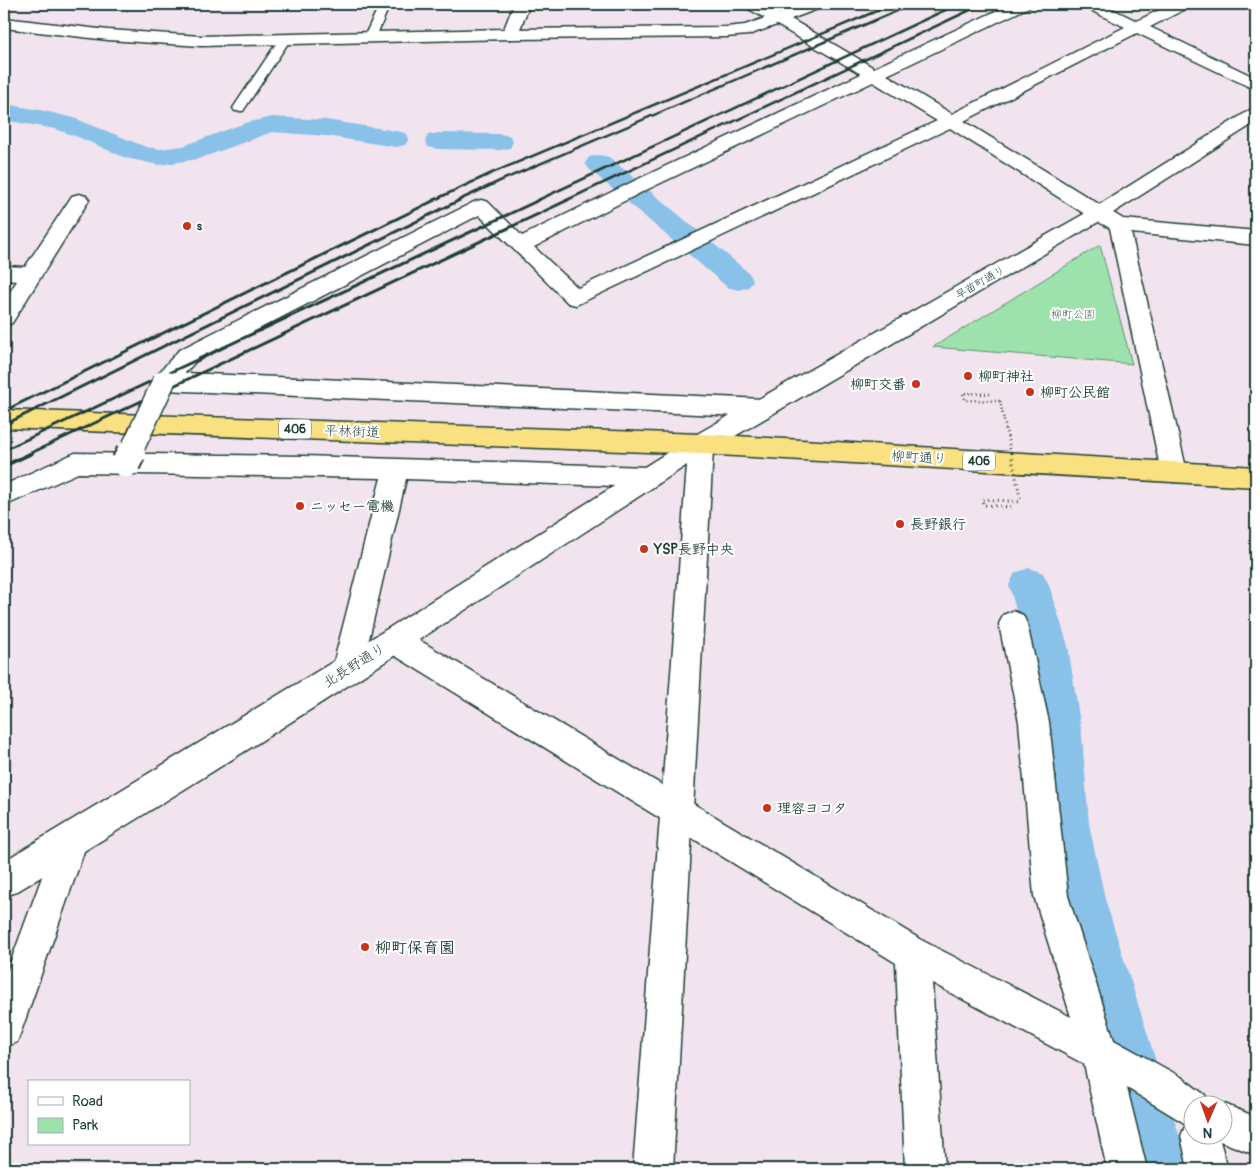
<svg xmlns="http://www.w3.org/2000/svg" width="1260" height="1173" font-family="Pangolin,'Klee One',sans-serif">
  <rect width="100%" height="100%" fill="#f1e4ee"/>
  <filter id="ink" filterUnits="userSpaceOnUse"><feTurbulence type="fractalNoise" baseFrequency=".02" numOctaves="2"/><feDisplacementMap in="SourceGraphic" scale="10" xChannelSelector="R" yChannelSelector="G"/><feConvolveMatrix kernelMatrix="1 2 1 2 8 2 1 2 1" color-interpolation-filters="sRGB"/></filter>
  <g filter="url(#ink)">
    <polygon fill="#9de1ad" stroke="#5e8f70" points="1100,245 1132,364 933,347"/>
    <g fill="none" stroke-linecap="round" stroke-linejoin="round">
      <g fill="#89c1e8" fill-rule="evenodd">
        <polygon points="4,104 40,110 74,118 146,147 159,149 183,146 245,123 272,117 326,120 396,131 405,133 409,139 405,145 396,147 326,136 272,132 198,159 159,165 126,158 78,137 55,129 4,120"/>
        <polygon points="438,133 500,134 510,136 513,142 510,148 500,150 438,149 428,147 425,141 428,135"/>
        <polygon points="599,155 609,157 749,273 753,280 749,287 738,290 727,287 589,169 585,163 589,157"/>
        <polygon points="1029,568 1043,573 1049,585 1068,646 1082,736 1089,824 1105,899 1182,1144 1186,1169 1130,1169 1126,1144 1055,899 1043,824 1038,736 1026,646 1009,585 1015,573"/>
      </g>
      <defs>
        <g id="service">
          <polygon points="380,4 390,4 376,37 370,40 366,39 364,37"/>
          <polygon points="284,37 290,40 245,108 243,111 235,111 233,108 280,38"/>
        </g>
        <g id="minor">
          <path d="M743,4h19l17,9 24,-9h22l-2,3 -32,12 83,49 137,-64h20l-2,3 -142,68 65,39 173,-87 -41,-20 -2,-3h20l35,17 34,-17h20l-2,3 -39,20 106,51v12l-119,-57 -173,88 159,98 133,12v14l-125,-12 56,239 -4,7 -9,3 -9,-3 -4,-7 -51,-244 -19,-10 -141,-90 -374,177 -8,-2 -89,-88 -284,147 -10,11 579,26 8,3 4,6 -4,6 -8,3 -600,-27 -8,-3 -4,-6 27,-31 295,-148 7,-2 7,2 34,34 110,-54 229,-108 -84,-49 -29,10 -22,2 -216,2 -6,-2 -2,-3 2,-3 6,-2 216,-2 19,-2 20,-7 -20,-11zM873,82l64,39 -359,167 -44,-41 112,-57z"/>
          <polygon points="79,194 86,196 89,200 12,323 4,326 4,301 17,281 4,280 4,266 25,267 72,196"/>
          <polygon points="75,453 303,456 647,467 656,470 660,477 656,484 647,487 406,479 362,669 357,678 347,682 337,678 332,669 381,478 78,473 4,506 4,485"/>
          <polygon points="1013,611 1023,615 1027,624 1049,722 1068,896 1114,1040 1181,1077 1205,1095 1210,1106 1192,1106 1192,1136 1222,1136 1222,1106 1216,1106 1222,1103 1256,1117 1256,1155 1220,1141 1228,1169 1188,1169 1181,1136 1186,1124 1127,1088 1147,1169 1107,1169 1084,1064 932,983 945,1169 905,1169 896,963 384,649 380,640 384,631 394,627 404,631 925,942 1071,1017 1034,896 1019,722 999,624 1003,615"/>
          <polygon points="72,824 84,828 88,840 22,1029 17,1042 4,1047 4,980 60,828"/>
        </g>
        <g id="tertiary">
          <polygon points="514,4 530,4 518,34 516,37 510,39 201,46 108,40 4,28 4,18 108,30 201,36 504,29"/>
          <path d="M1256,109v13l-151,96 -392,231 -40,720h-40l54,-704c-222,145 -443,291 -671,427l-12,5v-36l380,-230 308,-194 399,-227 159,-100z"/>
        </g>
        <polygon id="trunk" points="4,410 701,434 1256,467 1256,487 701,454 4,428"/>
      </defs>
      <use href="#service" stroke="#1f3d34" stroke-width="3"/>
      <use href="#minor" stroke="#1f3d34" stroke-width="3"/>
      <use href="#tertiary" stroke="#1f3d34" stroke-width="3"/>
      <use href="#trunk" stroke="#1f3d34" stroke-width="3"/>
      <polyline stroke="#1f3d34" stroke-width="2" stroke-dasharray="0.5 2.5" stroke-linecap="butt" points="127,11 132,4"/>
      <polyline stroke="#1f3d34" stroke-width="2.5" stroke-dasharray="1 3" stroke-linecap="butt" points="990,394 963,393 965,400 1000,401"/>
      <polyline stroke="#1f3d34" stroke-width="3" stroke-dasharray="1 4" stroke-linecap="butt" points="1011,507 983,505 982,499 1021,502"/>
      <use href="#service" fill="#fff" fill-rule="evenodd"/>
      <use href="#minor" fill="#fff" fill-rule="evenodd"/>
      <use href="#tertiary" fill="#fff" fill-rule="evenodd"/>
      <use href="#trunk" fill="#f9e181" fill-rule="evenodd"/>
      <g stroke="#1f3d34" stroke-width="2.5">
        <polyline points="432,201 492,173 893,4"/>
        <polyline points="457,201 502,180 913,4"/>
        <polyline points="536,201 958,4"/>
        <polyline points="565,201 983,4"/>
      </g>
      <g stroke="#1f3d34" stroke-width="3">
        <polyline points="4,411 435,200"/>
        <polyline points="4,425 460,200"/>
        <polyline points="4,450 539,200"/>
        <polyline points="29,454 568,200"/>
      </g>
      <polyline stroke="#1f3d34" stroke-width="4" points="4,466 32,453"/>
      <defs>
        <polyline id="pedestrian-bridge-far1" points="130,454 164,381"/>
        <polyline id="pedestrian-bridge" points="126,463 131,453"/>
      </defs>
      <use href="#pedestrian-bridge-far1" stroke="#1f3d34" stroke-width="25" stroke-linecap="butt"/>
      <use href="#pedestrian-bridge" stroke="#1f3d34" stroke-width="32" stroke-linecap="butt"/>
      <polyline stroke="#1f3d34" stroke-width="2.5" stroke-dasharray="1 3" stroke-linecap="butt" points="1000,401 1011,454"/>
      <polyline stroke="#1f3d34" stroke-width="3" stroke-dasharray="1 4" stroke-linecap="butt" points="1011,453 1021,502"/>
      <use href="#pedestrian-bridge-far1" stroke="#fff" stroke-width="22"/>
      <use href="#pedestrian-bridge" stroke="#fff" stroke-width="28"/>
    </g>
  </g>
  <g fill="#c8321e" stroke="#fff" stroke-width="2">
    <circle cx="187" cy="226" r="5"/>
    <circle cx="968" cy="376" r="5"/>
    <circle cx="916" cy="384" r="5"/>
    <circle cx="1030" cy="392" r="5"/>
    <circle cx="300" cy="506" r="5"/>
    <circle cx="900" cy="524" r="5"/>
    <circle cx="644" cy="549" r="5"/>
    <circle cx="767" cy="808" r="5"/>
    <circle cx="365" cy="947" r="5"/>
  </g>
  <g text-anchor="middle" stroke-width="4" stroke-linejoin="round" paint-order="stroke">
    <g font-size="11" font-weight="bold" fill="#1f3d34" stroke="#fff" text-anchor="start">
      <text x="197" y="230">s</text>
    </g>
    <g font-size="11" fill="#1f3d34" stroke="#fff">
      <text transform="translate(980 282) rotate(-30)" y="4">早苗町通り</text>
    </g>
    <g font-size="11" fill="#3e6652" stroke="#fff">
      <text x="1073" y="318">柳町公園</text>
    </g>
    <g fill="#fff" stroke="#627771" stroke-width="1">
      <rect x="279" y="419.5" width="32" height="19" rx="4"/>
      <rect x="963" y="451.5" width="32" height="19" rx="4"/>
    </g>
    <g font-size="12" font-weight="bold" fill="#1f3d34">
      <text x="295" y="433">406</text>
      <text x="979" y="465">406</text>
    </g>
    <g font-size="14" font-weight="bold" fill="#1f3d34" stroke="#fff" text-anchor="start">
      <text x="978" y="381">柳町神社</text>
      <text x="906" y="389" text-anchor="end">柳町交番</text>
      <text x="1040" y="397">柳町公民館</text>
      <text x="310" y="511">ニッセー電機</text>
      <text x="910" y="529">長野銀行</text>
      <text x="654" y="554">YSP長野中央</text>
      <text x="777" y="813">理容ヨコタ</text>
    </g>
    <g font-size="14" fill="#1f3d34" stroke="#fff">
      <text transform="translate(352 431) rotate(2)" y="5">平林街道</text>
      <text transform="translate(919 457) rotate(3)" y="5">柳町通り</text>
      <text transform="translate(354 665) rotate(-32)" y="5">北長野通り</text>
    </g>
    <g font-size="16" font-weight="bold" fill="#1f3d34" stroke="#fff" text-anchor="start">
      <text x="375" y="953">柳町保育園</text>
    </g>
  </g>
  <rect width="1260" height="1173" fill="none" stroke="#fff" stroke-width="20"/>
  <rect x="10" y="10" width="1240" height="1153" fill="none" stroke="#1f3d34" stroke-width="2" filter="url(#ink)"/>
  <rect x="28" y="1080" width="162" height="65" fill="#ffffff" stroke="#a5b1ae"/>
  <rect x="38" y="1097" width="25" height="8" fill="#ffffff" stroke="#a5b1ae"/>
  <text x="72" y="1106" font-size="15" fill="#1f3d34">Road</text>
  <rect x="38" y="1118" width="25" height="15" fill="#9de1ad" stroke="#a5b1ae"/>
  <text x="72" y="1130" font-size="15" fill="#1f3d34">Park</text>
  <g transform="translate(1208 1120) rotate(182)"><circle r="24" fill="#ffffff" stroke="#a5b1ae"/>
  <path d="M0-4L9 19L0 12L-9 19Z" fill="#c8321e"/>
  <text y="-8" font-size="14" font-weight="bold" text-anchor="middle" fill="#1f3d34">N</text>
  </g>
</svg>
